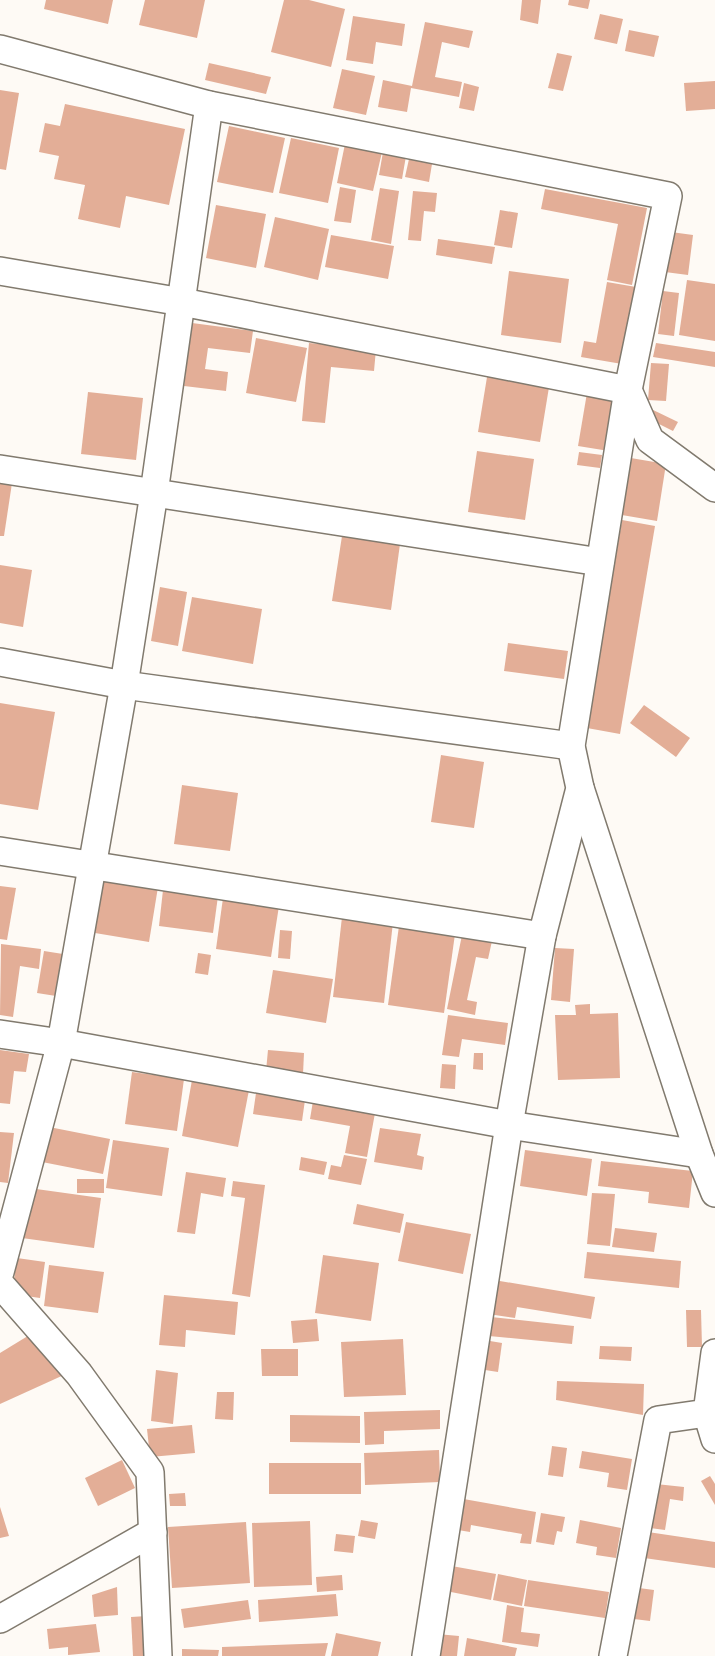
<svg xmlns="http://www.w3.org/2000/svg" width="715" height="1656" font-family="'Open Sans',sans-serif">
  <rect width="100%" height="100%" fill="#fefaf5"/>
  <g fill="#e3ae97">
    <polygon points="46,0 113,0 108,24 44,9"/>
    <polygon points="145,0 205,0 197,38 139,25"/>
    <polygon points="284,0 309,0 345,9 331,67 271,52"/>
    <polygon points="522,0 541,0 538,24 520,20"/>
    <polygon points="569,0 590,0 588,9 568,5"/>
    <polygon points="600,14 623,19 617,44 594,39"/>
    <polygon points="353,16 405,24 402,46 376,42 373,64 346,60"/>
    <polygon points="425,22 473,31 469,48 442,42 435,77 462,82 459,97 411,88 407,112 378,107 383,80 412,86"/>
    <polygon points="629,30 659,36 654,57 625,51"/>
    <polygon points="557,53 572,56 563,91 548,88"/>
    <polygon points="209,63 271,77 266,94 205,80"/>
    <polygon points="342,69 375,76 366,115 333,108"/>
    <polygon points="715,81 715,109 686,111 684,83"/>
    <polygon points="464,83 479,87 474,111 459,108"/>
    <polygon points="0,90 19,93 6,170 0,169"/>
    <polygon points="65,104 185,129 169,205 126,196 120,228 78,219 85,185 54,179 59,156 39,152 45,123 60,126"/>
    <polygon points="229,126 285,138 273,193 217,182"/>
    <polygon points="291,138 339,148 328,203 279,193"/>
    <polygon points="345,144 382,152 373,191 337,183"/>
    <polygon points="383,152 406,156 402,179 379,175"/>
    <polygon points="409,159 432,164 429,182 405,177"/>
    <polygon points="340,187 356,190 351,223 334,221"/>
    <polygon points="380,188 399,191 391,244 371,240"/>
    <polygon points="545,189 647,208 632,285 607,280 618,224 541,209"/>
    <polygon points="413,191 437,193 435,212 424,211 421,241 408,240"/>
    <polygon points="216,205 266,214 256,268 206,258"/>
    <polygon points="500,210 518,213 512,248 494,245"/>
    <polygon points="275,217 329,229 318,280 264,267"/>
    <polygon points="671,232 693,235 688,275 665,272"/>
    <polygon points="331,235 394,246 388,279 325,267"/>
    <polygon points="438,239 495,247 492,264 436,255"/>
    <polygon points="509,271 569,279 561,343 501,335"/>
    <polygon points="687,280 715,284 715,341 679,335"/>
    <polygon points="607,282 636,287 622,364 581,357 584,341 596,343"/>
    <polygon points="663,291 679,293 674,336 658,334"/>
    <polygon points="192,323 253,331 250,353 208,348 205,369 228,372 226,391 184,386"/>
    <polygon points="256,338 307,348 296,402 246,393"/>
    <polygon points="309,343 376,349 374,371 331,367 325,423 302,421"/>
    <polygon points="656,343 715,352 715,367 653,357"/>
    <polygon points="651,363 669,364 666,401 648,400"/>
    <polygon points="488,371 550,381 540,442 478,432"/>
    <polygon points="588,387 618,392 609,451 578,446"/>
    <polygon points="88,392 143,398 136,460 81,454"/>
    <polygon points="649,408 678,422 673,431 645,417"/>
    <polygon points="477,451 534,459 525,520 468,512"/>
    <polygon points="579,452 602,455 600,468 577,465"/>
    <polygon points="625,457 666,464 657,521 616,514"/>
    <polygon points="0,481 12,483 4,536 0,536"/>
    <polygon points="622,520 655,526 620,734 587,728"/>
    <polygon points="342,536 400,544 391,610 332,601"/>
    <polygon points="0,565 32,570 23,627 0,623"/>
    <polygon points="160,587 187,592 178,646 151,641"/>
    <polygon points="192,597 262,609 253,664 182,651"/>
    <polygon points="508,643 568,651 564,679 504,671"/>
    <polygon points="0,703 55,712 38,810 0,804"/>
    <polygon points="644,705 690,738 676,757 630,723"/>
    <polygon points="441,755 484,762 474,828 431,822"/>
    <polygon points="182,785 238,793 230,851 174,844"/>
    <polygon points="104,879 158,887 149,942 95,933"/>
    <polygon points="0,886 16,888 7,940 0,939"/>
    <polygon points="163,890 218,896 213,933 159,926"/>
    <polygon points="223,898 279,906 271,957 216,949"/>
    <polygon points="342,917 393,922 384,1003 333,997"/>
    <polygon points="399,926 455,934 444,1013 388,1005"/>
    <polygon points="280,930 292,931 290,959 278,958"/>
    <polygon points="462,935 492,941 488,959 476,957 467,1000 477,1002 475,1015 447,1009"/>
    <polygon points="1,944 41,949 39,969 20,966 13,1017 0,1015"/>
    <polygon points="555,948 574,949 570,1002 551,1000"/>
    <polygon points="44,951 63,954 56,996 37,993"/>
    <polygon points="198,953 211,955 208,975 195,973"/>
    <polygon points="273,970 333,979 326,1023 266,1013"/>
    <polygon points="590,1004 590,1014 618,1013 620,1078 558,1080 555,1015 576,1015 575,1005"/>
    <polygon points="448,1015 508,1023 505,1045 462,1039 459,1057 442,1055"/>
    <polygon points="0,1050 29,1054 26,1072 14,1071 10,1104 0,1103"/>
    <polygon points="268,1050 304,1053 303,1074 266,1071"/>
    <polygon points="474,1053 483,1053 483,1070 473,1069"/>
    <polygon points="442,1064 456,1065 455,1089 440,1088"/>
    <polygon points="132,1072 184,1079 177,1131 125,1124"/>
    <polygon points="192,1080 249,1090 238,1147 182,1136"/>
    <polygon points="256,1093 305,1100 302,1121 253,1114"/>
    <polygon points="313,1101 375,1113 367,1157 345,1153 350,1126 310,1119"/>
    <polygon points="44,1126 110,1139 103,1174 37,1161"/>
    <polygon points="380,1128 421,1134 417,1155 424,1157 422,1170 374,1162"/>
    <polygon points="0,1132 14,1133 8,1183 0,1182"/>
    <polygon points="113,1140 169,1148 162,1196 106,1188"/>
    <polygon points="525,1150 592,1159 587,1196 520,1186"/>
    <polygon points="344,1155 367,1159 361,1185 328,1179 331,1165 341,1167"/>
    <polygon points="301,1157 327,1162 324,1175 299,1170"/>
    <polygon points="601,1161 693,1171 689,1208 648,1203 649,1192 598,1186"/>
    <polygon points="186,1172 226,1178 223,1197 201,1193 195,1234 177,1232"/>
    <rect x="77" y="1179" width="27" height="14"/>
    <polygon points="233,1181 265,1185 250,1297 232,1294 245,1198 231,1196"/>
    <polygon points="29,1188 101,1198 94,1248 22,1238"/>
    <polygon points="592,1193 615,1194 610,1246 587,1244"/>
    <polygon points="357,1204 404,1214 400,1233 353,1224"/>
    <polygon points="406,1222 471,1234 463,1274 398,1261"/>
    <polygon points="615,1228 657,1233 654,1252 612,1247"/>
    <polygon points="587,1252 681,1261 679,1288 584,1278"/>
    <polygon points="323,1255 379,1263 371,1321 315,1313"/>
    <polygon points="17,1258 45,1262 40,1298 12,1294"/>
    <polygon points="49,1265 104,1272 98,1313 44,1306"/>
    <polygon points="494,1280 595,1297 591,1319 517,1307 515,1318 488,1314"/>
    <polygon points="164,1295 238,1302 235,1335 186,1330 185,1347 159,1345"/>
    <polygon points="686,1310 701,1310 702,1347 687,1347"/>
    <polygon points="491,1317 574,1326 572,1344 489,1336"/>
    <polygon points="317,1319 319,1341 293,1343 291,1321"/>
    <polygon points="36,1331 66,1374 0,1404 0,1353"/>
    <polygon points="403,1339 406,1395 344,1397 341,1342"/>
    <polygon points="490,1341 502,1343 498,1372 485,1370"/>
    <polygon points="600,1346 632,1347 631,1361 599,1359"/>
    <polygon points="261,1349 298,1349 298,1376 262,1376"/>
    <polygon points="156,1370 178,1373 173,1424 151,1421"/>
    <polygon points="557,1381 644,1384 643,1415 556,1400"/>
    <polygon points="217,1392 234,1392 233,1420 215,1419"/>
    <polygon points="440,1410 440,1429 384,1431 384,1444 365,1445 364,1412"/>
    <polygon points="290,1415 360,1416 360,1443 290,1442"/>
    <polygon points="192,1425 195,1453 150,1457 147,1429"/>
    <polygon points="552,1446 567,1448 563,1477 548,1475"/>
    <polygon points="439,1450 440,1482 365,1485 364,1453"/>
    <polygon points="582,1451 632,1459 627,1490 607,1487 609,1473 579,1468"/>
    <polygon points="122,1460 135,1488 98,1506 85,1478"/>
    <rect x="269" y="1463" width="92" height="31"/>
    <polygon points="710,1476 715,1484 715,1505 701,1481"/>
    <polygon points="656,1484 684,1487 683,1501 670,1499 665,1530 650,1528"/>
    <polygon points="185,1493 186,1506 170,1506 169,1494"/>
    <polygon points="458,1498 536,1512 531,1544 520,1543 522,1534 471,1525 470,1532 452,1529"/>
    <polygon points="0,1507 9,1536 0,1538"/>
    <polygon points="541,1513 565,1517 562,1532 557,1531 554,1545 536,1542"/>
    <polygon points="361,1520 378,1523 375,1539 358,1536"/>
    <polygon points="580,1520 621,1528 616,1558 596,1555 597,1547 576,1543"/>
    <polygon points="310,1521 312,1585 254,1587 252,1523"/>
    <polygon points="246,1522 250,1583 172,1588 168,1527"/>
    <polygon points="648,1532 715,1542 715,1568 644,1558"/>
    <polygon points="336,1534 355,1536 353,1553 334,1551"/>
    <polygon points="446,1565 496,1574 491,1600 441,1590"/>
    <polygon points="498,1574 527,1580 522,1606 493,1600"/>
    <polygon points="342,1575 343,1590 317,1592 316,1577"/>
    <polygon points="528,1580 609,1592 605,1618 524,1606"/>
    <polygon points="117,1587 118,1615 94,1617 92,1595"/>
    <polygon points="639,1588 654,1590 650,1621 634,1619"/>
    <polygon points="336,1594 338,1616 259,1622 258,1600"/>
    <polygon points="248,1600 251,1619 184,1628 181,1609"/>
    <polygon points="507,1605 524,1608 521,1632 540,1634 538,1647 502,1642"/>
    <polygon points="147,1616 150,1656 133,1656 131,1617"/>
    <polygon points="96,1624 100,1652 68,1655 68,1647 49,1649 47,1629"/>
    <polygon points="336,1633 381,1642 378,1656 331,1656"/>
    <polygon points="437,1634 459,1636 457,1656 434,1656"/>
    <polygon points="467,1638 517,1648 515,1656 464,1656"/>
    <polygon points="328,1643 325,1656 222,1656 222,1647"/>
    <polygon points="182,1649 219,1650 218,1656 182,1656"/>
  </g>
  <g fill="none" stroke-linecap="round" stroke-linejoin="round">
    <defs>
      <g id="minor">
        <polyline points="0,49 209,105 668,196 628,390 571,746 580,788 542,936 509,1125 426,1656"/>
        <polyline points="0,271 182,302 628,390 650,440 715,488"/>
        <polyline points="0,469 600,562"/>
        <polyline points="0,662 124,685 571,746"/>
        <polyline points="580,788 699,1154 715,1193"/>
        <polyline points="0,851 542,936"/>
        <polyline points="0,1034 61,1043 509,1125 699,1154"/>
        <polyline points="0,1272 61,1043 124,685 154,493 209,105"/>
        <polyline points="0,1284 79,1374 150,1472 158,1656"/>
        <polyline points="707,1413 715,1439"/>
        <polyline points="0,1619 153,1532"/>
        <polyline points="613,1656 658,1420 707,1413 715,1353"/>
      </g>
    </defs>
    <use href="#minor" stroke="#817a6e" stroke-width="30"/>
    <use href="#minor" stroke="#fff" stroke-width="27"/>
  </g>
</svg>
